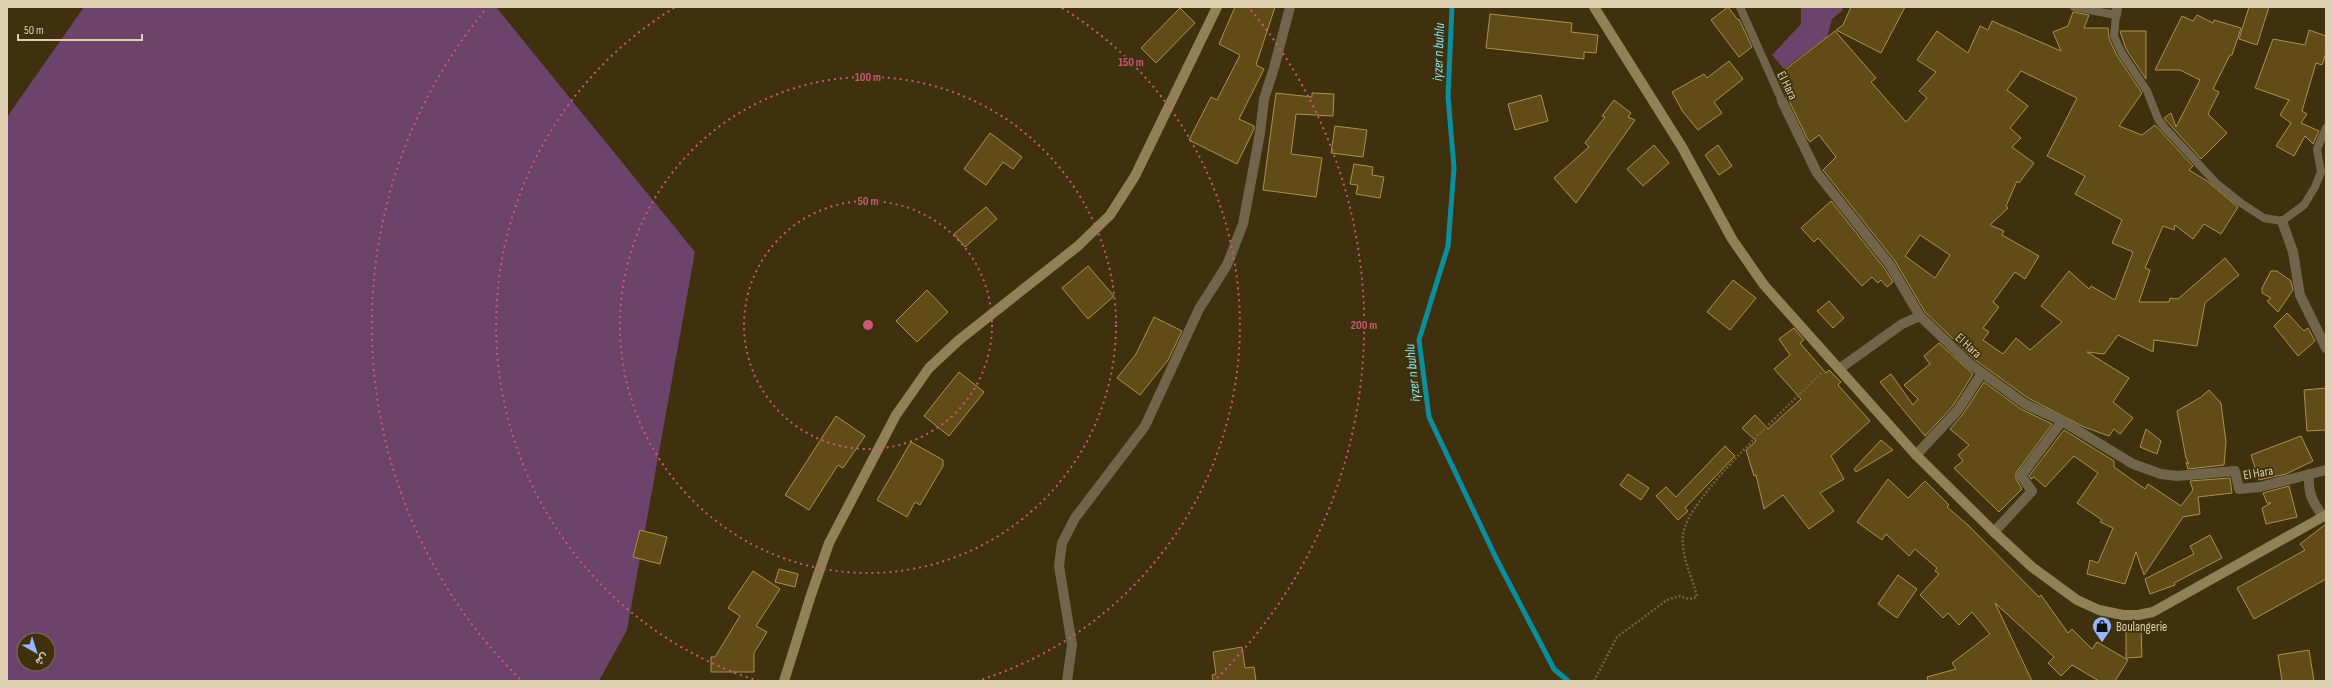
<svg xmlns="http://www.w3.org/2000/svg" width="2333" height="688" font-family="'Sofia Sans Condensed',Vazirmatn,sans-serif">
  <rect width="100%" height="100%" fill="#3f310d"/>
  <g fill="#6b436b" fill-rule="evenodd">
    <path d="M84,7h412l199,245 -68,378 -28,51h-592v-564zM24,640h24v24h-24z"/>
    <polygon points="1801,7 1842,7 1843,10 1832,19 1827,37 1784,69 1772,55 1801,24"/>
  </g>
  <g fill="none" stroke-linecap="round" stroke-linejoin="round">
    <polyline stroke="#0c8f9c" stroke-width="5" points="1452,7 1448,96 1454,168 1448,246 1419,340 1429,417 1497,560 1554,669 1568,681"/>
  </g>
  <g fill="#614c17" stroke="#ac904f" fill-rule="evenodd">
    <polygon points="1235,7 1275,7 1256,65 1264,69 1239,119 1254,126 1254,129 1237,164 1189,140 1211,97 1217,100 1240,55 1219,44"/>
    <polygon points="1728,7 1738,20 1739,19 1752,47 1739,57 1711,20"/>
    <polygon points="1851,7 1905,7 1881,53 1836,30 1843,25"/>
    <polygon points="2249,7 2269,7 2257,45 2239,39"/>
    <polygon points="1180,8 1195,23 1156,63 1141,48"/>
    <path d="M2073,12l16,3 -5,13h24l1,10 7,16 26,39 -23,33 23,9 13,-10 38,41 -4,4 18,11 31,26 -17,27 -17,-10 -11,15 -18,-14 -1,5 -11,-4 -18,42 5,2 -11,32h30l1,-4 8,1 47,-41 14,17 -34,28 -8,43 -43,-6 -1,12 -35,-17 -14,19 -17,-2 42,26 -16,24 20,16 -13,16 -6,-5 -5,7 -25,-9 -56,-29 -54,-39 -49,-47 -30,-51 -72,-91 13,-13 -17,-22 -9,7 -3,-4 -30,-62 58,-45 41,47 -5,4 35,40 21,-24 -8,-7 17,-19 -19,-12 20,-29 31,22 12,-27 8,4 4,-9 69,30 -8,-19 15,-6zM2021,71l56,27 -30,58 38,20 -10,18 47,26 -10,23 21,9 -18,48 -24,-14 -2,3 -20,-18 -28,35 21,16 -32,28 -14,-12 -13,16 -20,-14 6,-8 -6,-4 16,-21 -6,-5 22,-30 10,7 14,-23 -37,-21 2,-4 -14,-6 18,-17 -2,-2 11,-25 2,2 15,-20 -22,-16 9,-9 -11,-10 18,-22 -21,-16zM1920,235l30,20 -15,23 -30,-22z"/>
    <polygon points="1490,14 1572,23 1571,32 1598,35 1596,53 1584,52 1584,59 1486,48"/>
    <polygon points="2197,15 2213,23 2214,20 2241,28 2232,55 2230,55 2213,89 2219,92 2208,114 2227,133 2201,159 2164,118 2171,113 2176,127 2200,80 2180,70 2155,70 2182,16 2193,21"/>
    <polygon points="2309,30 2326,36 2326,53 2322,65 2316,63 2302,111 2307,114 2301,123 2319,131 2313,144 2305,136 2294,156 2276,146 2291,123 2280,115 2289,100 2255,88 2273,39 2305,45"/>
    <polygon points="2120,31 2146,31 2146,79 2126,49"/>
    <polygon points="1729,61 1743,79 1714,102 1722,113 1698,130 1683,112 1672,92 1704,74 1707,78"/>
    <polygon points="1276,93 1312,97 1312,93 1334,94 1333,116 1296,114 1291,154 1322,158 1316,197 1263,190"/>
    <polygon points="1541,95 1548,121 1515,130 1508,104"/>
    <polygon points="1614,100 1631,113 1628,117 1635,120 1576,203 1554,178 1589,147 1585,143 1605,117 1602,116"/>
    <polygon points="1335,126 1367,130 1363,157 1331,153"/>
    <polygon points="990,133 1022,157 1013,169 1003,162 986,185 964,169"/>
    <polygon points="1654,145 1669,163 1643,186 1627,169"/>
    <polygon points="1718,145 1732,166 1719,175 1705,155"/>
    <polygon points="1354,164 1373,167 1372,175 1384,177 1380,198 1356,194 1358,185 1350,184"/>
    <polygon points="1831,201 1885,269 1893,282 1887,287 1881,280 1878,283 1872,277 1862,286 1818,238 1814,242 1801,228"/>
    <polygon points="986,207 997,219 965,247 954,234"/>
    <polygon points="1088,266 1114,296 1088,319 1062,288"/>
    <polygon points="2271,271 2277,271 2291,281 2293,290 2278,312 2267,301 2271,298 2262,293 2262,288"/>
    <polygon points="1733,280 1756,298 1730,330 1707,312"/>
    <polygon points="927,290 948,312 917,342 896,321"/>
    <polygon points="1829,301 1844,318 1833,328 1817,311"/>
    <polygon points="2287,313 2304,331 2308,328 2315,341 2298,356 2274,326"/>
    <polygon points="1154,317 1182,331 1168,360 1140,395 1117,378 1136,354"/>
    <polygon points="1794,328 1804,340 1800,343 1826,373 1829,370 1841,382 1838,385 1870,421 1831,456 1844,479 1820,493 1834,511 1809,529 1783,495 1764,509 1756,475 1754,476 1746,450 1756,441 1742,428 1755,415 1768,429 1801,399 1774,369 1790,355 1779,339"/>
    <polygon points="1939,343 1973,374 1953,406 1925,436 1880,382 1891,374 1913,405 1918,399 1904,385 1930,364 1924,356"/>
    <polygon points="959,372 984,392 949,436 924,416"/>
    <polygon points="1984,382 2021,409 2052,424 2016,473 2016,479 2022,489 1999,512 1954,468 1963,461 1958,455 1969,445 1950,429 1963,414"/>
    <polygon points="2326,388 2326,430 2307,431 2304,390"/>
    <polygon points="2209,390 2221,403 2226,442 2224,465 2188,469 2186,462 2189,464 2186,458 2177,411 2201,397"/>
    <polygon points="836,416 865,436 843,468 838,465 809,510 785,495"/>
    <polygon points="2146,429 2161,441 2157,454 2140,447"/>
    <polygon points="2064,430 2114,461 2114,467 2145,489 2148,484 2181,506 2193,490 2190,481 2230,478 2232,493 2198,497 2200,514 2183,517 2144,575 2136,552 2125,584 2087,574 2090,560 2098,563 2113,528 2100,522 2102,520 2077,503 2098,473 2074,456 2045,487 2034,477 2031,479 2029,476"/>
    <polygon points="2301,436 2313,461 2286,474 2259,480 2251,455"/>
    <polygon points="1881,440 1893,450 1856,472 1854,469"/>
    <polygon points="911,442 943,460 943,466 920,505 915,502 907,517 877,500"/>
    <polygon points="1725,446 1735,456 1685,508 1688,511 1678,520 1656,496 1666,487 1676,497"/>
    <polygon points="1628,474 1649,488 1641,500 1620,485"/>
    <polygon points="1888,479 1908,498 1925,481 1949,505 1947,507 1968,525 2039,597 2041,595 2068,633 2072,629 2092,649 2097,642 2128,660 2115,681 2099,681 2072,665 2061,676 2048,663 2054,657 1995,603 2032,681 1928,681 1927,677 1956,669 1952,663 1990,634 1972,612 1959,625 1948,613 1943,618 1920,595 1939,574 1935,571 1937,568 1915,549 1909,556 1886,534 1882,540 1857,522"/>
    <polygon points="2289,486 2297,517 2266,524 2262,508 2271,503 2267,503 2263,493"/>
    <polygon points="2326,524 2326,579 2254,619 2237,588 2305,550 2300,544"/>
    <polygon points="640,530 667,537 660,564 633,557"/>
    <polygon points="2210,535 2222,558 2174,583 2175,585 2150,594 2145,579 2194,554 2190,546"/>
    <polygon points="779,569 798,574 795,587 775,582"/>
    <polygon points="753,571 780,589 756,626 767,632 754,653 754,672 711,672 711,657 715,657 740,616 728,608"/>
    <polygon points="1898,575 1917,589 1897,618 1878,604"/>
    <polygon points="2126,628 2141,628 2142,657 2126,658"/>
    <polygon points="1242,647 1245,668 1254,667 1256,681 1213,681 1212,675 1216,674 1213,652"/>
    <polygon points="2309,650 2314,681 2282,681 2278,655"/>
  </g>
  <g fill="none" stroke-linecap="round" stroke-linejoin="round">
    <path stroke="#6f613f" stroke-width="2.5" stroke-dasharray="2 2" stroke-linecap="butt" d="M1594,681l23,-44 50,-37 12,-4 10,3 8,-2c-5,-21 -16,-40 -14,-62 3,-38 111,-133 141,-165"/>
    <g stroke="#70654b" stroke-width="8">
      <polyline points="1740,7 1782,101"/>
      <polyline points="2074,7 2116,15 2114,36 2121,52 2147,91 2158,119 2164,127 2217,184 2241,203 2264,218 2282,221 2304,205 2315,187 2321,172 2317,149 2326,128"/>
    </g>
    <g stroke="#70654b" stroke-width="10">
      <polyline points="2116,15 2117,7"/>
      <polyline points="1782,101 1817,173 1890,265 1920,316 1970,364 2025,404 2062,421 2133,464 2161,474 2177,476 2235,471 2239,489 2260,487 2326,470"/>
      <polyline points="2282,221 2293,252 2300,295 2326,348"/>
      <polyline points="1839,369 1902,324 1920,316"/>
      <polyline points="1916,455 1958,410 1982,373"/>
      <path d="M2309,474c-1,21 3,26 14,43"/>
      <polyline points="1994,532 2032,491 2021,476 2062,421"/>
    </g>
    <polyline stroke="#70654b" stroke-width="10" points="1067,681 1072,645 1059,566 1062,543 1075,518 1145,426 1199,309 1227,265 1243,224 1260,133 1264,99 1274,68 1290,7"/>
    <g stroke="#928057" stroke-width="10">
      <polyline points="1594,7 1682,147 1732,239 1764,285 1916,455 1994,532 2032,567 2077,600 2099,610 2123,615 2138,615 2153,612 2326,515"/>
      <polyline points="784,681 811,595 829,543 896,415 929,368 959,340 1078,246 1110,215 1135,176 1217,7"/>
    </g>
  </g>
  <g fill="none" stroke="#cc5879" stroke-width="2" stroke-dasharray="2 4">
    <circle cx="868" cy="325" r="124"/>
    <circle cx="868" cy="325" r="248"/>
    <path d="M759 681A372 372 0 0 1 674 8M1062 8A372 372 0 0 1 977 681"/>
    <path d="M520 679A496 496 0 0 1 485 10M1251 10A496 496 0 0 1 1216 679"/>
  </g>
  <defs>
    <symbol id="shop-pin" viewBox="-11 -11 22 30"><path d="M0 17L-7.5 6A9.5 9.5 0 1 1 7.5 6Z" fill="#98b6fd" stroke="#3f310d"/><path d="M-5-2.5h2.3a2.7 3.5 0 0 1 5.4 0H5L5.5 6h-11ZM-1.5-2.5h3a1.5 2.3 0 0 0-3 0Z" fill="#111"/></symbol>
  </defs>
  <g fill-rule="evenodd">
    <use href="#shop-pin" x="2091" y="615" width="22" height="30"/>
  </g>
  <g text-anchor="middle" stroke-width="3.5" stroke-linejoin="round" paint-order="stroke">
    <g font-size="13" fill="#ded0b0" stroke="#3f310d">
      <text transform="translate(1788 85) rotate(63)" y="5">El Hara</text>
      <text transform="translate(1969 345) rotate(42)" y="5">El Hara</text>
      <text transform="translate(2258 472) rotate(-10)" y="5">El Hara</text>
    </g>
    <g font-size="13" fill="#ded0b0" stroke="#3f310d" text-anchor="start">
      <text x="2116" y="631">Boulangerie</text>
    </g>
    <g font-size="14" font-style="italic" fill="#89eaf7" stroke="#3f310d">
      <text transform="translate(1438 52) rotate(-88)" y="5">iγzer n buhlu</text>
      <text transform="translate(1412 373) rotate(-96)" y="5">iγzer n buhlu</text>
    </g>
  </g>
  <circle cx="868" cy="325" r="6" fill="#cc5879" stroke="#3f310d" stroke-width="2"/>
  <g font-size="12" text-anchor="middle" font-weight="bold" fill="#cc5879" stroke="#3f310d" stroke-width="3.5" stroke-linejoin="round" paint-order="stroke">
    <text x="1131" y="66">150 m</text>
    <text x="868" y="81">100 m</text>
    <text x="868" y="205">50 m</text>
    <text x="1364" y="329">200 m</text>
  </g>
  <rect width="2333" height="688" fill="none" stroke="#ded0b0" stroke-width="16"/>
  <g transform="translate(36 652) rotate(141)"><circle r="19" fill="#3f310d" stroke="#7f714e"/>
  <path d="M0-3L7 15L0 10L-7 15Z" fill="#98b6fd"/>
  <text y="-6" font-size="11" font-weight="bold" text-anchor="middle" fill="#ded0b0">ش</text>
  </g>
  <path d="M18 34v6h124v-6" fill="none" stroke="#ded0b0" stroke-width="2"/>
  <text x="24" y="34" font-size="12" fill="#ded0b0" stroke="#3f310d" stroke-width="3" paint-order="stroke">50 m</text>
</svg>
